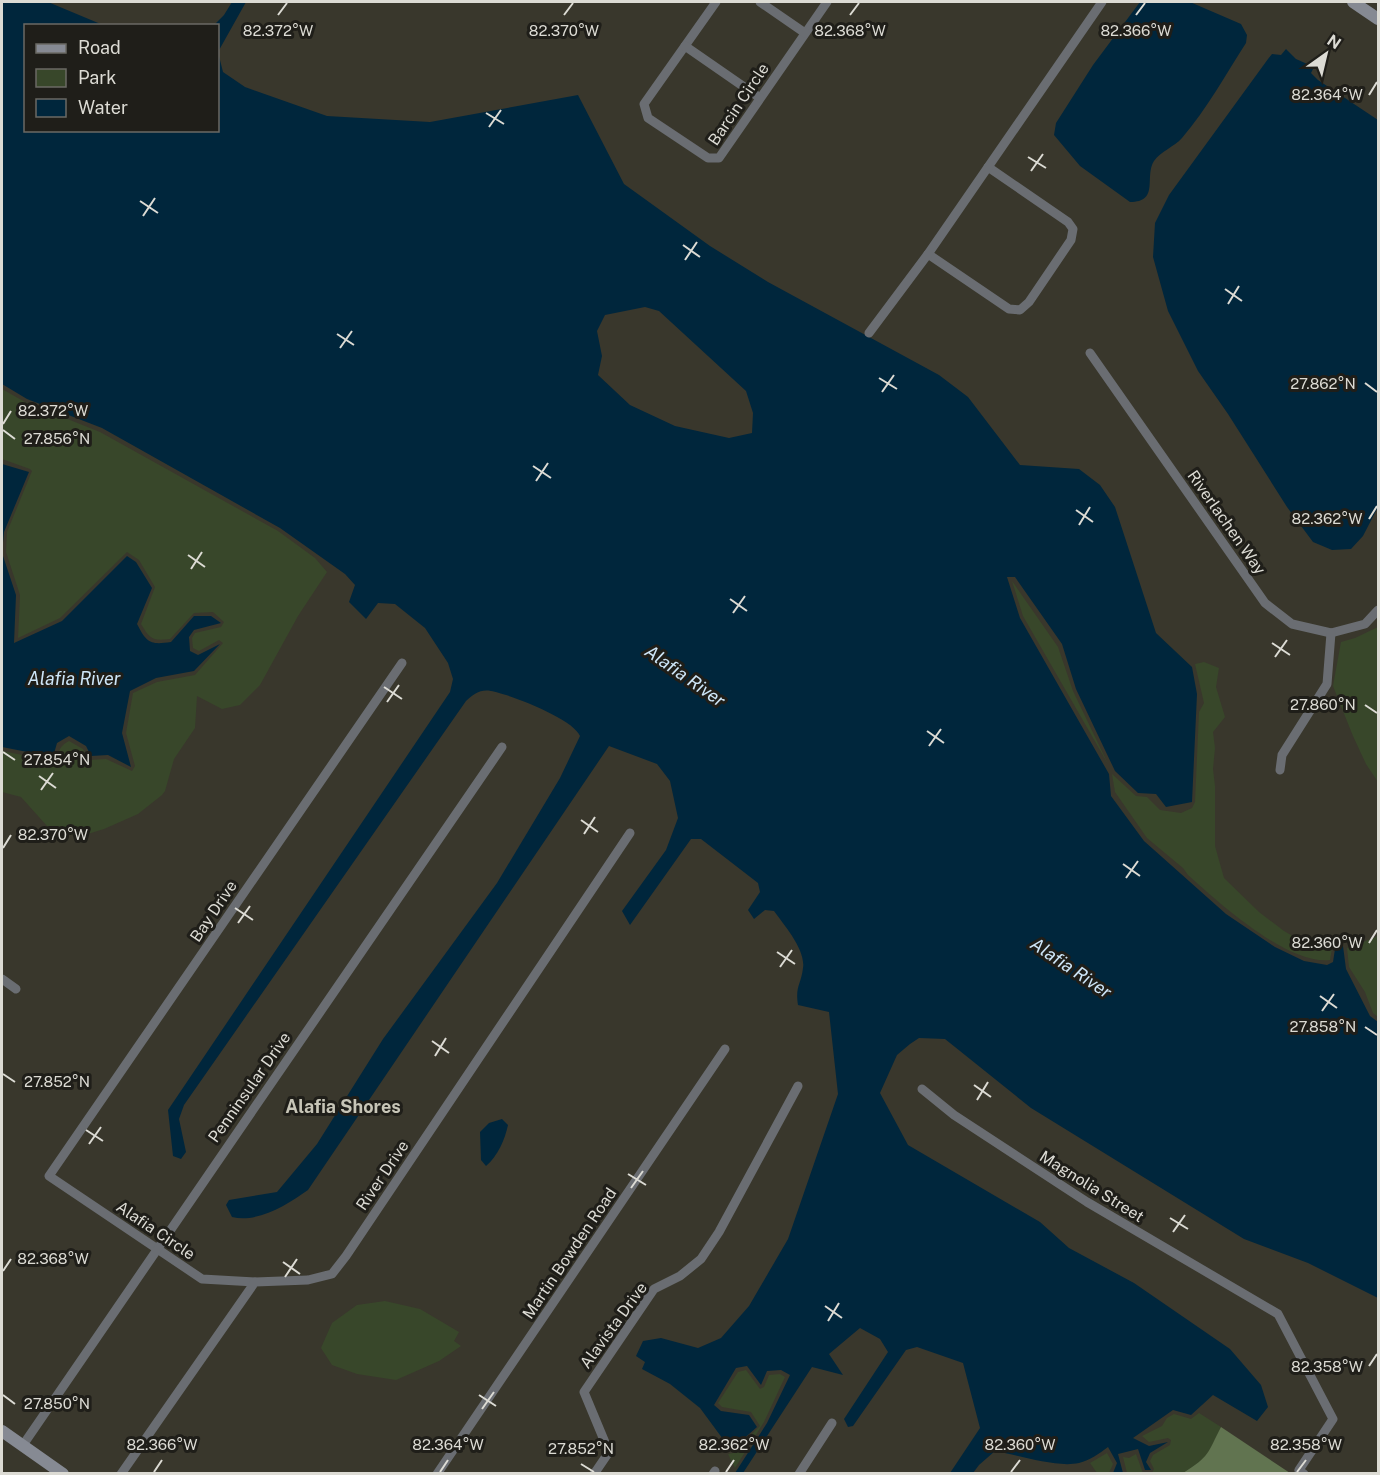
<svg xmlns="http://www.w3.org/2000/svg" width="1380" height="1475" font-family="'Public Sans',sans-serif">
  <rect width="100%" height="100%" fill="#39372c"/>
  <g fill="#38472a">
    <path d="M2,389l23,13 75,30 178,99 37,27 12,14 -29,44 -38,69 -20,20 -18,4 -25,-13 -2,32 -21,31 -9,32 -3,4 -24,19 -34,15 -26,8 -31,-11 -26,-29 -19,-5v-41l51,10c8,-7 3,-13 16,-20l14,8 6,11 17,-1 26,12 3,-5 -9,-33 7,-40 24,-11 38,-7 28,-32 -4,-3 -20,11 -6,-3 -1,-10 3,-5 26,-6 3,-5 -11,-10 -19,1 -24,26c-18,2 -20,0 -29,-15l14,-37 -16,-27 -12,-8 -67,66 -42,20 2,-43 -14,-43 1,-20 25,-61 -2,-2 -28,-10z"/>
    <polygon points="1012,581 1058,647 1073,691 1108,764 1023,616"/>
    <polygon points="1378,627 1378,782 1366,764 1353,736 1333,686 1341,642 1355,638"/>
    <path d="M1204,662l15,6 -3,19 9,30 -12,15 2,16 -2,21 2,17v60l9,32 35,34 25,19 26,15 22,2 -2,12c-43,5 -112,-58 -142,-85l-5,-7 -36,-30 -32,-46 -3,-18 24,22 11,1 13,13 21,3 11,-5 3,-6 4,-90 5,-9 -9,-39z"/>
    <polygon points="1378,934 1378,1017 1373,1013 1365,992 1349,967 1347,948 1376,937"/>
    <polygon points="385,1301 420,1309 459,1332 454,1341 461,1346 439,1361 396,1380 357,1374 332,1365 321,1348 332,1323 357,1305"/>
    <polygon points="746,1370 760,1389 764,1387 769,1375 780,1374 785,1377 764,1422 735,1468 728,1454 733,1453 760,1426 751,1412 722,1407 718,1403 738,1372"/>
    <path d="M1199,1413l22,14c-8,17 -17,42 -39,46 -10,2 -21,0 -30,0l2,-4 -4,-8 3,-6 17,-10 1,-5 -3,-2 -19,4 -7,-6 20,-10 5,-8 7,-4 17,5z"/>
    <polygon points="1107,1453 1113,1464 1109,1473 1097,1473 1090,1463"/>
    <polygon points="1136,1454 1143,1473 1127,1473 1123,1457 1129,1458"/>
  </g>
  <path fill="#617450" d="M1221,1427l69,46h-107c27,-17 24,-19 38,-46z"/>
  <g fill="#00263c" fill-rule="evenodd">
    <path d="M2,2h46l55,23 -77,1v104h192v-104l-4,-1 10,-10 8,-13h14l-28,50 5,20 22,15 82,29 103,6 148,-27 46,89 86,62 58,36 171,93 29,22 52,68 59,4 21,16 15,22 41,126 36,34 5,27 -5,108 -26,5 -10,-13 -18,-1 -23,-22 -39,-82 -14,-45 -47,-67h-8l13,41 89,156 2,22 33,45 82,73 49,33 29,14 23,4 6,-3 2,-13 8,-3 3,23 24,47 8,6v276l-70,-35 -64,-24 -213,-131 -86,-69 -26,-1 -9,6 -13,11 -17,38 28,52 132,77 29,26 65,35 96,66 31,36 7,22 -11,14 -44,-26 -22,20 -18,-5 -40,28 16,8 19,-4 -18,11 -4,9 5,8h-6l-7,-21 -20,5 5,19h-10l4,-10 -9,-16c-9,7 -18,13 -29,16 -23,5 -61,-8 -84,-12l-16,14 -6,8h-23l30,-45 -17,-65 -46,-16 -11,3 -53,76 -5,1 -4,-8 44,-67 -8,-13 -20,-11 -31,26 14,21 -31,-8 -69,106h-8l32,-50 23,-48 -9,-5 -14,1 -6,14 -14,-19 -11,2 -22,37 7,6 28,4 8,12 -26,23 -31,-42 -30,-24 -28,-15 3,-7 -9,-6 7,-15 18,-3 37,10 23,-10 28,-32 39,-67 50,-145 -9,-82 -31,-7c-3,-19 3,-20 5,-37 3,-18 -19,-43 -29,-57l-9,-1 -11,9 -6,-9 12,-18 -2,-9 -57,-44h-10l-61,86 -8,-14 44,-61 12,-32 -8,-37 -13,-17 -48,-18 -301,444c-21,15 -50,33 -76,27l-6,-12 3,-5 48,-8 40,-48 66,-105 114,-156 63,-105 20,-42c-6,-17 -71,-42 -89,-45 -11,-2 -17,3 -25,10l-282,404 -5,14 7,33 -5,7 -8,-3 -5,-46 282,-418 3,-13 -5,-16 -23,-35 -30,-24 -17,-1 -12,16 -17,-17 6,-17 -10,-11 -65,-46 -178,-100 -75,-29 -25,-15zM645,307l14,4 87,80 7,22 -1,20 -23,5 -54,-12 -45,-21 -32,-30 4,-19 -5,-25 8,-16z"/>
    <path d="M1140,2h50l51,22 6,11 -1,8c-20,31 -39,66 -64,95 -8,9 -21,13 -28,23 -10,16 6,41 -24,41l-50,-36 -26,-31 2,-12 37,-58z"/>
    <polygon points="1286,49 1296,59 1314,67 1311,73 1318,80 1378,120 1378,507 1363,536 1351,549 1332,550 1313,542 1287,507 1228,414 1198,371 1168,311 1153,257 1155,223 1169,195 1268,59 1272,54 1281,55"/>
    <path d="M2,464l27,8 -25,60 -2,21 14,42 -2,48 48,-22 65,-65 9,6 16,26 -15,36c10,19 13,21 34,18l23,-26h17l10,7 -27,7 -5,7 1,14 8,4 22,-11 -26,27 -38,7 -26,13 -8,42 9,34 -23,-12 -17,1 -5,-10 -17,-10 -12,7 -4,14 -51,-10z"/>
    <path d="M502,1119l6,6c-3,14 -10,31 -22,41l-5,-6 -1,-28 9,-9z"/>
  </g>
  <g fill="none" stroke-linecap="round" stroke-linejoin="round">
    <g stroke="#6a6d72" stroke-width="9">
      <polyline points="716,2 644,104 648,118 708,158 719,158 827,2"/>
      <polyline points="760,2 805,33"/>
      <polyline points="685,46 760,98"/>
      <polyline points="928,254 1009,309 1020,310 1029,302 1071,240 1073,229 1068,222 988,167"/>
      <polyline points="869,333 928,254 1102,2"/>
      <polyline points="1090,353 1265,603 1292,624 1331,633 1365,624 1378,610"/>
      <polyline points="1280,770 1282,755 1327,684 1331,633"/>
      <polyline points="2,979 16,989"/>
      <polyline points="922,1089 954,1115 1087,1202 1278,1314 1333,1419 1299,1470 1304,1474"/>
      <polyline points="255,1282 202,1279 49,1176 402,663"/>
      <polyline points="23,1445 502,747"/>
      <polyline points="121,1474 255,1282 308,1280 332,1274 346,1256 630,833"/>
      <polyline points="437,1474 725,1049"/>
      <polyline points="594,1474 609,1452 584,1392 654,1289 680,1276 701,1259 719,1232 798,1086"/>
      <polyline points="713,1474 715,1471"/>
      <polyline points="799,1474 832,1423"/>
    </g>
    <g stroke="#868a93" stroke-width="12">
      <polyline points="1353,2 1378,19"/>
      <polyline points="2,1431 63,1474"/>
    </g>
  </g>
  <path fill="none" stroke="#dcdbd4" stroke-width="2" d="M278,15l9,-12M564,15l9,-12M850,15l9,-12M1136,15l9,-12M1369,95l8,-13M486,113l18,11M489,127l12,-17M1028,157l18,11M1031,171l12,-17M140,201l18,12M143,216l12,-18M683,245l17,12M685,260l12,-18M1225,289l17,12M1228,304l11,-18M337,334l17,11M340,348l12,-17M879,378l18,11M1365,383l12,9M882,392l12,-17M3,424l8,-13M3,430l12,9M533,466l18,12M536,481l12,-18M1076,510l17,12M1369,519l8,-13M1079,525l11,-18M188,555l17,12M191,569l11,-17M730,599l17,12M733,613l12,-17M1272,643l18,12M1275,657l12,-17M384,687l18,12M387,702l12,-17M1365,705l12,8M927,731l17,12M929,746l12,-17M3,752l12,8M39,776l17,12M41,790l12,-17M581,820l17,12M584,834l11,-17M3,848l8,-13M1123,864l17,12M1126,878l12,-17M235,908l18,12M238,923l12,-17M1369,943l8,-13M777,952l18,12M780,967l12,-17M1320,996l17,12M1322,1011l12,-17M1365,1027l12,8M432,1041l17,12M435,1056l11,-18M3,1074l12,8M974,1085l17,12M977,1100l11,-18M86,1130l17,11M89,1144l12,-17M628,1174l18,11M631,1188l12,-17M1170,1218l18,11M1173,1232l12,-17M283,1262l17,12M3,1271l8,-12M285,1277l12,-18M825,1306l17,12M828,1321l11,-18M1369,1366l8,-12M3,1395l12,9M479,1395l17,11M482,1409l12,-17M581,1464l13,8M154,1472l8,-12M440,1472l8,-12M726,1472l8,-12M1011,1472l9,-12M1297,1472l9,-12"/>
  <g text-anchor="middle" stroke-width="6" stroke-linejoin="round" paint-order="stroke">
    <g font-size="16" fill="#dcdbd4" stroke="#1f1e19">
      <text transform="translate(738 104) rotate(-56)" y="6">Barcin Circle</text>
      <text transform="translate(1227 522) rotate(55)" y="6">Riverlachen Way</text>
      <text transform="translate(213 911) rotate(-56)" y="6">Bay Drive</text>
      <text transform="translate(249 1087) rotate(-55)" y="6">Penninsular Drive</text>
      <text transform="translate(382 1175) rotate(-56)" y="6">River Drive</text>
      <text transform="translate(1092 1186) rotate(32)" y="6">Magnolia Street</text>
      <text transform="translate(156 1230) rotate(34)" y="6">Alafia Circle</text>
      <text transform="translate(569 1253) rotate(-56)" y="6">Martin Bowden Road</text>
      <text transform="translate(613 1325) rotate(-54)" y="6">Alavista Drive</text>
    </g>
    <g font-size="18" font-style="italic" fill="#cee6f8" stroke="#1f1e19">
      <text transform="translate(685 676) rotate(35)" y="6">Alafia River</text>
      <text x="74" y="685">Alafia River</text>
      <text transform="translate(1071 968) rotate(34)" y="6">Alafia River</text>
    </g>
    <g font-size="18" font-weight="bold" fill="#c7c5b7" stroke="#1f1e19">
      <text x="343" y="1113">Alafia Shores</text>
    </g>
  </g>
  <g font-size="15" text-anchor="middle" fill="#dcdbd4" stroke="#1f1e19" stroke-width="6" stroke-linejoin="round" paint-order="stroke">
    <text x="278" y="36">82.372°W</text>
    <text x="850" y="36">82.368°W</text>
    <text x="564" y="36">82.370°W</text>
    <text x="1136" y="36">82.366°W</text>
    <text x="1327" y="100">82.364°W</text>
    <text x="1323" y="389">27.862°N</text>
    <text x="53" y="416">82.372°W</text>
    <text x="57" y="444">27.856°N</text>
    <text x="1327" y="524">82.362°W</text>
    <text x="1323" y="710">27.860°N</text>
    <text x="57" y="765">27.854°N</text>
    <text x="53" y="840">82.370°W</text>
    <text x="1327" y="948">82.360°W</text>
    <text x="1323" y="1032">27.858°N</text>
    <text x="57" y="1087">27.852°N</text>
    <text x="53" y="1264">82.368°W</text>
    <text x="1327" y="1372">82.358°W</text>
    <text x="57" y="1409">27.850°N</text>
    <text x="162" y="1450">82.366°W</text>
    <text x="448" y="1450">82.364°W</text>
    <text x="734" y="1450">82.362°W</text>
    <text x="1020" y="1450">82.360°W</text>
    <text x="1306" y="1450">82.358°W</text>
    <text x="581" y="1454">27.852°N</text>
  </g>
  <rect width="1380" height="1475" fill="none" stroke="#dcdbd4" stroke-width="6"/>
  <rect x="24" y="24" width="195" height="108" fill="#1f1e19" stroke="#6b6a64" stroke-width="1.5"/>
  <rect x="36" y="44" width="30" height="9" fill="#868a93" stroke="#6b6a64" stroke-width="1.5"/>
  <text x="78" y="54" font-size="18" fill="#dcdbd4">Road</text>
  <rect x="36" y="69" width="30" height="18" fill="#38472a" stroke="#6b6a64" stroke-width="1.5"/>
  <text x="78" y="84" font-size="18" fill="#dcdbd4">Park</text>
  <rect x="36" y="99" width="30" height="18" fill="#00263c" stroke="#6b6a64" stroke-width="1.5"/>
  <text x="78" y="114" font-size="18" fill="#dcdbd4">Water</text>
  <g transform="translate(1326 54) rotate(34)" stroke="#1f1e19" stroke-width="4.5" paint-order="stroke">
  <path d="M0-4.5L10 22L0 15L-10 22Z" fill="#dcdbd4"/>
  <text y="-9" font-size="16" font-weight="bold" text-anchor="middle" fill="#dcdbd4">N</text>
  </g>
</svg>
